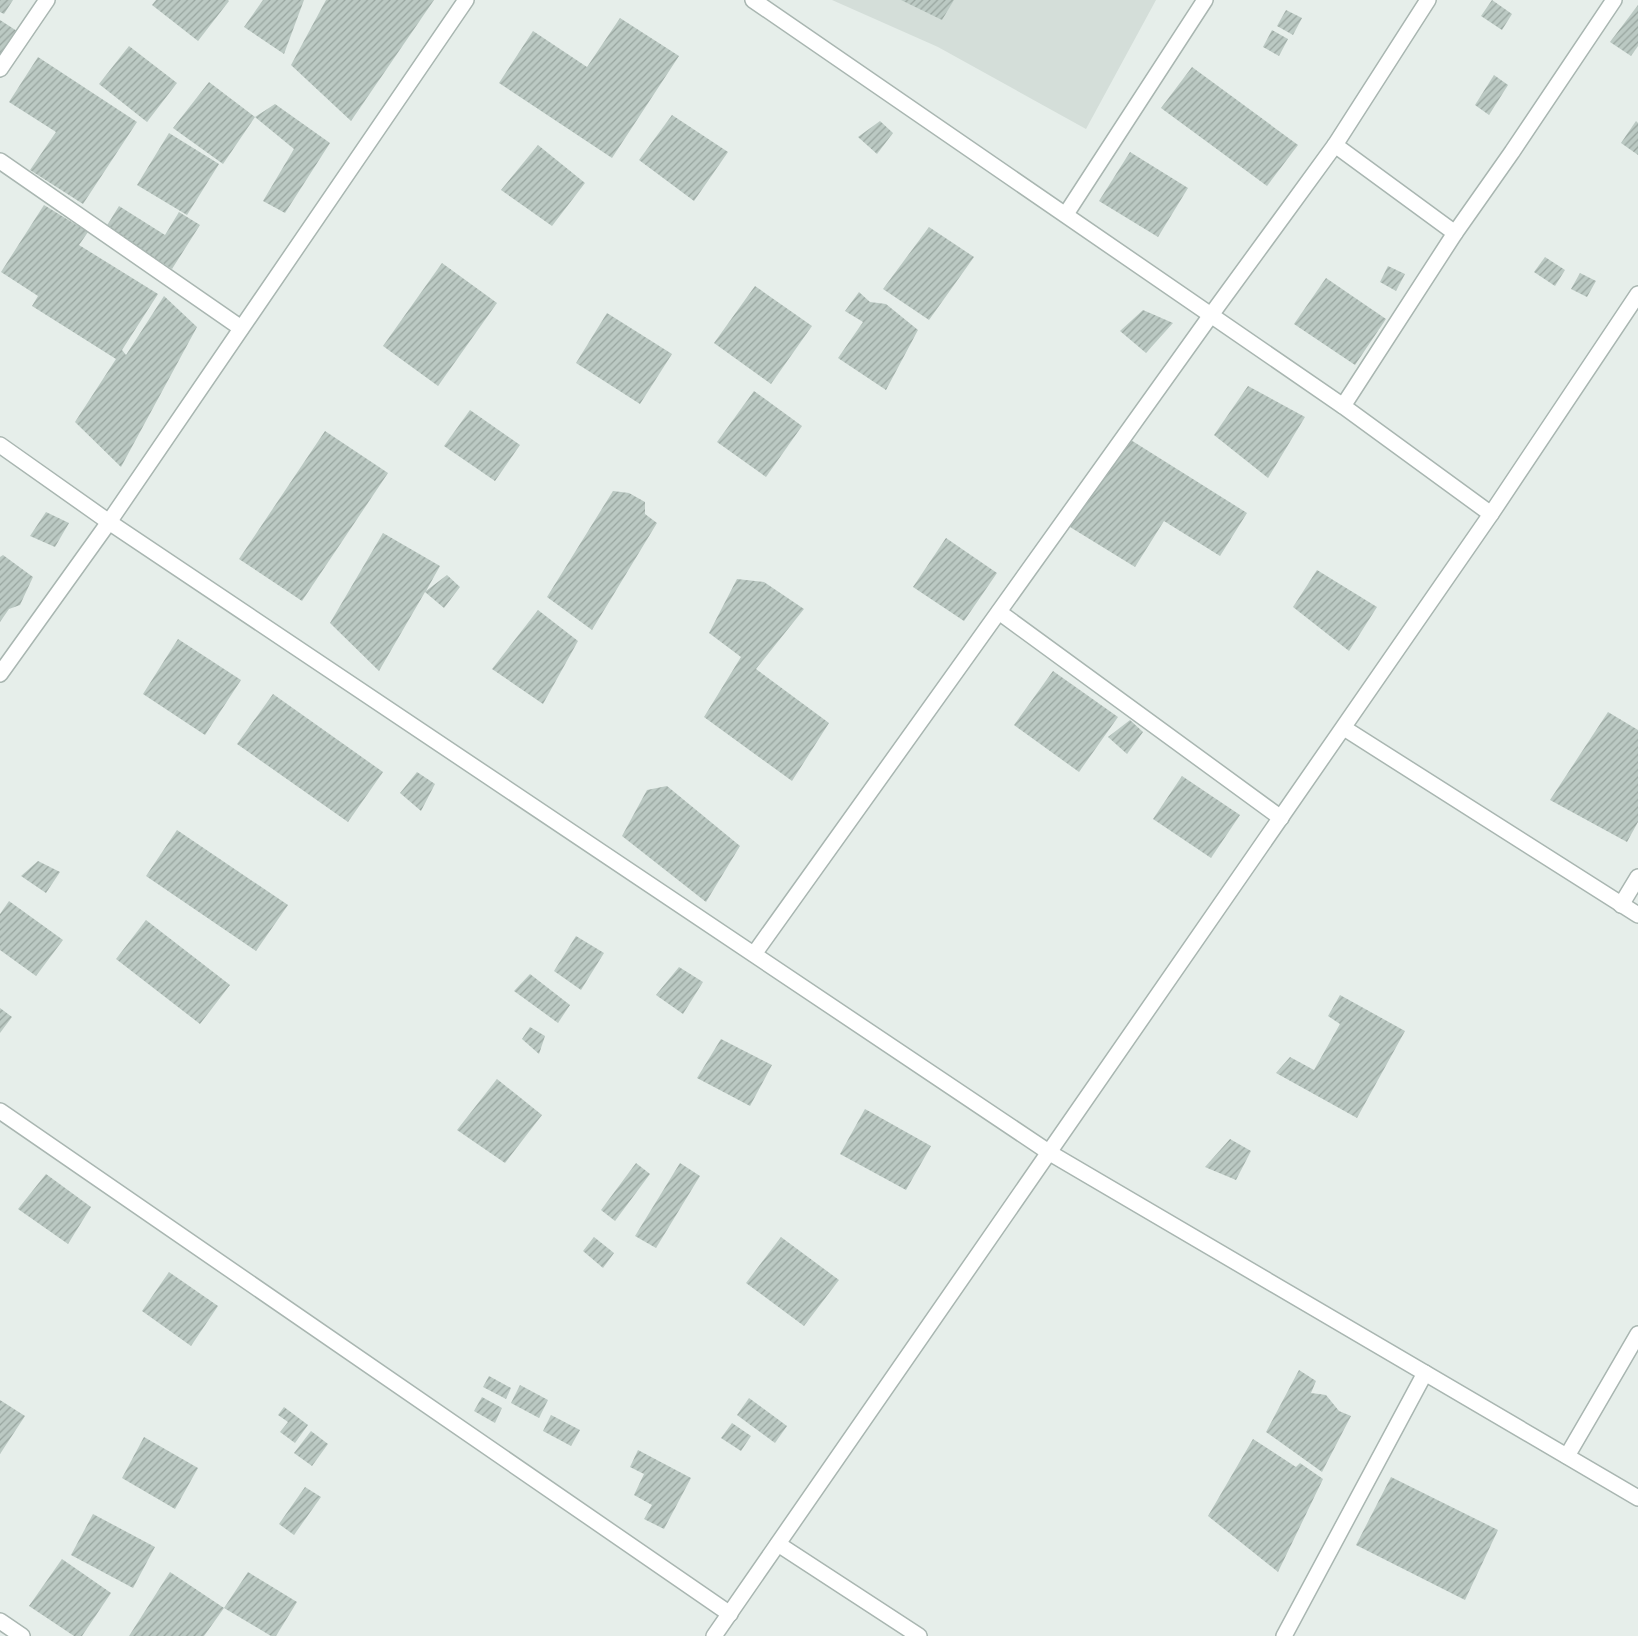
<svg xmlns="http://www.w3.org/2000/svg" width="1638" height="1636" font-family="Lato,sans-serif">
  <defs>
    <pattern id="building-hatch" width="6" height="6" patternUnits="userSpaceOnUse" patternTransform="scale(1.25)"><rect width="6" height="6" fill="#bbc9c3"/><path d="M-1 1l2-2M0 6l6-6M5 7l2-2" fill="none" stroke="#98a59f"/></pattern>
  </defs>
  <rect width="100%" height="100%" fill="#e6eeea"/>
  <polygon fill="#d4ded9" points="832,0 1156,0 1086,129 938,47"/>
  <g fill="url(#building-hatch)">
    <polygon points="0,0 13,0 4,14 0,12"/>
    <polygon points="156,0 228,0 229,1 198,41 152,5"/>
    <polygon points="263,0 304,0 284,54 244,27"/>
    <polygon points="326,0 434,0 351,121 291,65"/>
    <polygon points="901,0 954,0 942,20"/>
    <polygon points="1492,0 1512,14 1502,30 1481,16"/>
    <polygon points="1638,5 1638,46 1631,56 1610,42"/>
    <polygon points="1286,10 1302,18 1293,35 1277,26"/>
    <polygon points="620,18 679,56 612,158 499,83 533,31 587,67"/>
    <polygon points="0,20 20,33 0,63"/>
    <polygon points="1272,30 1288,39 1279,56 1263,47"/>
    <polygon points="129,46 177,83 147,122 99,84"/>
    <polygon points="38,57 137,122 83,204 30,170 56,132 9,102"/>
    <polygon points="1192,67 1298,145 1267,186 1161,108"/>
    <polygon points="1494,75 1508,85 1489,115 1475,105"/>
    <polygon points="209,82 255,117 223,164 173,128"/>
    <polygon points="275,104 330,143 285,213 263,201 294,149 255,117"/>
    <polygon points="672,115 728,152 694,201 639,160"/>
    <polygon points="880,121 893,133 877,154 858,137"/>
    <polygon points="1636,121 1638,123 1638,155 1621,143"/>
    <polygon points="169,133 219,164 187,215 137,185"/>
    <polygon points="538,145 585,183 552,226 501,190"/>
    <polygon points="1130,152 1188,188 1158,237 1099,201"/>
    <polygon points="44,205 88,232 79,245 158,294 122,350 126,355 164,296 197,327 121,467 75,422 116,359 32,306 38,296 1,272"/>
    <polygon points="119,206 165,235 179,212 200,225 172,269 106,227"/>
    <polygon points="929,227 974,257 929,320 883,289"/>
    <polygon points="1545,257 1565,270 1555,286 1534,272"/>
    <polygon points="442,263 497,303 438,386 383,346"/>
    <polygon points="1388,266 1405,274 1396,291 1380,282"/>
    <polygon points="1580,273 1596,281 1587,297 1571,289"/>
    <polygon points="1326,278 1386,319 1355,365 1294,324"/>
    <polygon points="755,286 812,326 771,384 714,343"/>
    <polygon points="859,292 870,302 886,304 918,330 886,390 838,358 863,322 845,311"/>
    <polygon points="1143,310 1173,323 1146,353 1120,331"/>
    <polygon points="607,313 672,354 640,404 576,363"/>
    <polygon points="1248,386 1305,417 1268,478 1214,435"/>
    <polygon points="754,391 802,426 766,477 717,442"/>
    <polygon points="470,410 520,445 495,481 444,446"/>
    <polygon points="325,431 388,473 302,601 239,559"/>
    <polygon points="1126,437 1247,513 1220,556 1164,521 1135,567 1070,527"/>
    <polygon points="613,491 629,493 645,502 645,514 657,523 592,630 547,597"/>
    <polygon points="46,512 69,523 55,547 30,536"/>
    <polygon points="383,533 440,566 426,591 447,575 460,587 444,608 425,592 379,671 330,623"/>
    <polygon points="946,538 997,573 964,621 913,587"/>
    <polygon points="3,555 33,577 20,605 9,609 0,622 0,557"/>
    <polygon points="1317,570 1377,607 1349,651 1293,607"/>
    <polygon points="737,579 764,582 804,609 756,669 829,723 792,781 704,717 741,657 709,633"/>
    <polygon points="538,610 578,641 543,704 492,669"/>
    <polygon points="178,639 241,680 205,735 143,694"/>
    <polygon points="1053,671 1118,717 1079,772 1014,725"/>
    <polygon points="273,694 383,772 348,822 237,744"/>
    <polygon points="1608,712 1638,730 1638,822 1627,842 1550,800"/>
    <polygon points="1130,720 1143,732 1127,754 1108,737"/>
    <polygon points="417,772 435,784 421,811 400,793"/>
    <polygon points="1182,776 1240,815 1211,858 1153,819"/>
    <polygon points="667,786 740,846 706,902 622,836 647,790"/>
    <polygon points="177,830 288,905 256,951 146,876"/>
    <polygon points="38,861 60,872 46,893 21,876"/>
    <polygon points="9,901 63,940 36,976 0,950 0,914"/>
    <polygon points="146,920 230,985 200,1024 116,959"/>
    <polygon points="576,936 604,953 581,990 554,971"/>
    <polygon points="679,967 703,982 683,1014 656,995"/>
    <polygon points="530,974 570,1005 558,1023 514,991"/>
    <polygon points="1340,995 1405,1031 1357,1118 1276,1073 1290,1057 1314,1070 1340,1024 1328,1016"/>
    <polygon points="0,1008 12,1017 0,1033"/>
    <polygon points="530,1027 545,1036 539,1054 522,1039"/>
    <polygon points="721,1039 772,1065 750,1106 697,1078"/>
    <polygon points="497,1079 542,1115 505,1163 457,1130"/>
    <polygon points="865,1109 931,1146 906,1190 840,1154"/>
    <polygon points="1230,1139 1251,1151 1236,1180 1205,1167"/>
    <polygon points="636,1163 650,1174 615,1221 601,1210"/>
    <polygon points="680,1163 700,1176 656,1248 635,1236"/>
    <polygon points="46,1174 91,1207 68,1244 18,1209"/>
    <polygon points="594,1237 614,1253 603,1268 583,1251"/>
    <polygon points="781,1237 839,1280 804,1326 746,1283"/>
    <polygon points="169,1272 218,1306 191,1346 142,1311"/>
    <polygon points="1299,1370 1316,1381 1311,1393 1326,1395 1339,1411 1351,1416 1322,1472 1266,1432"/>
    <polygon points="489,1376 511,1388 506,1399 483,1387"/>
    <polygon points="520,1385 548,1400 539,1418 511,1403"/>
    <polygon points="482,1397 502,1408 495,1423 474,1411"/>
    <polygon points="749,1398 787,1426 775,1443 737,1415"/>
    <polygon points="0,1400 25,1416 0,1454"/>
    <polygon points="284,1407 308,1425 295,1443 280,1432 288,1422 278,1415"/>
    <polygon points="551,1415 580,1430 571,1446 543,1431"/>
    <polygon points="732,1423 751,1436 741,1451 721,1438"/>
    <polygon points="311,1431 328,1444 312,1466 294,1453"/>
    <polygon points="144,1437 198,1468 175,1509 122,1478"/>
    <polygon points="1253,1439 1296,1467 1300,1463 1323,1479 1278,1572 1208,1516"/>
    <polygon points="638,1450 691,1478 664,1529 644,1519 652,1505 634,1495 644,1474 630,1467"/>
    <polygon points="1391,1477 1498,1530 1465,1600 1356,1545"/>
    <polygon points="305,1487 321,1497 294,1535 279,1524"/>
    <polygon points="93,1514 155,1547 133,1588 71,1555"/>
    <polygon points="62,1559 111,1593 82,1636 74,1636 29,1606"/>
    <polygon points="170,1572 224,1608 204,1636 129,1636"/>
    <polygon points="248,1572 297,1602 276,1636 271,1636 224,1608"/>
  </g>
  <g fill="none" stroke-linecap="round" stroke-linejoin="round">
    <defs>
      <g id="street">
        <polyline points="753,0 1343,406 1491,514"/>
        <polyline points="0,69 47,0"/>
        <polyline points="1335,145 1455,233"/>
        <polyline points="0,161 241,328"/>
        <polyline points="1066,214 1205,0"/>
        <polyline points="1343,406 1455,233 1512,152 1614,0"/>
        <polyline points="0,445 109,522 1050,1153 1638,1498"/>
        <polyline points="999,612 1281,818"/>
        <polyline points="0,674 109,522 466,0"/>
        <polyline points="1344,728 1638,915"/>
        <polyline points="1621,905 1638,877"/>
        <polyline points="754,954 1211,315 1335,145 1428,0"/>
        <polyline points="0,1111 730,1614"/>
        <polyline points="1567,1456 1638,1334"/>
        <polyline points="778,1544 919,1636"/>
        <polyline points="0,1621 22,1636"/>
        <polyline points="714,1636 1491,514 1638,294"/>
        <polyline points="1284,1636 1425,1373"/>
      </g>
    </defs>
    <use href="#street" stroke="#a9b6b1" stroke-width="18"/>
    <use href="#street" stroke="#fff" stroke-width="15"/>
  </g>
</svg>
